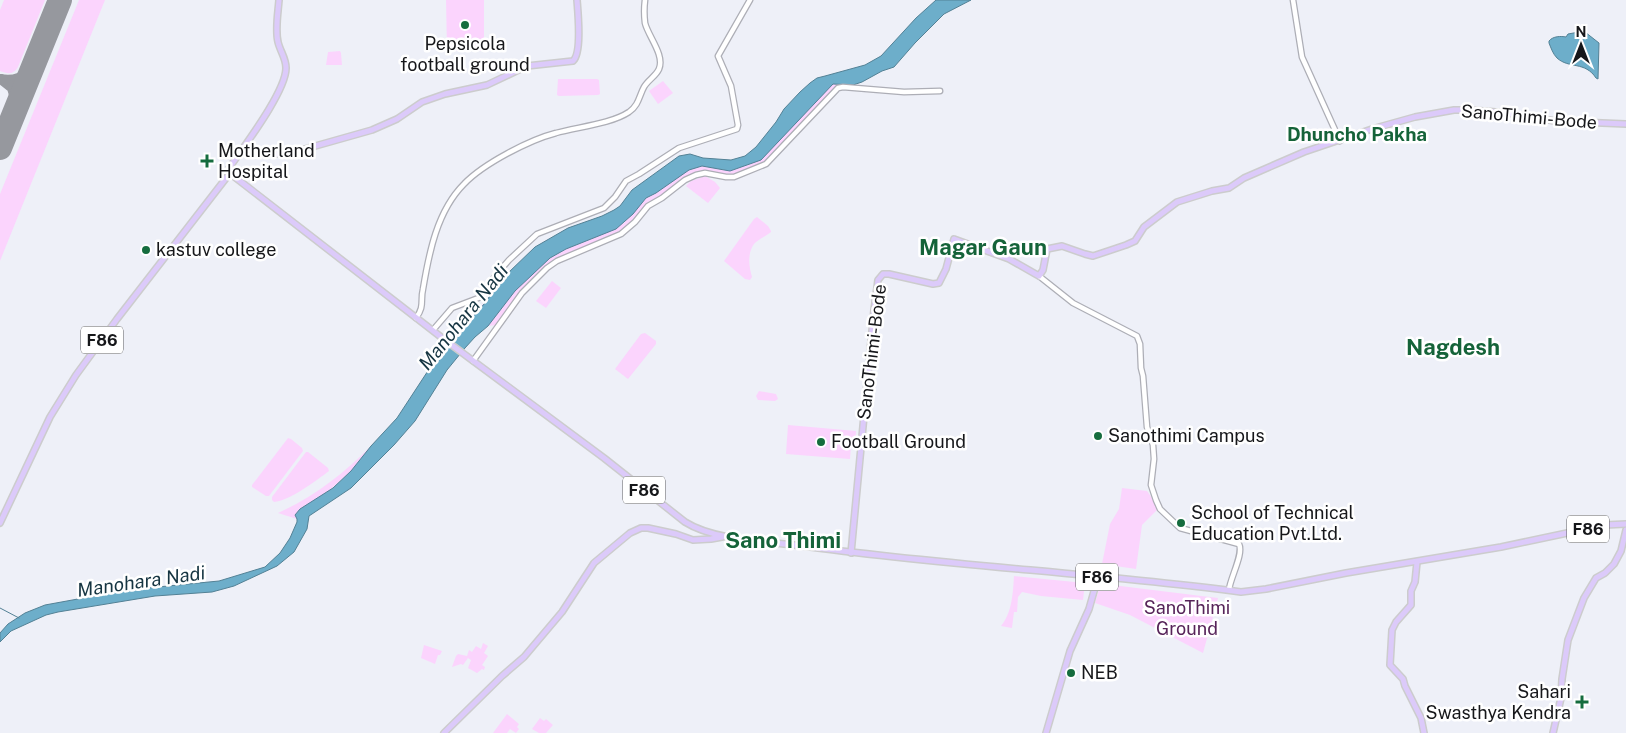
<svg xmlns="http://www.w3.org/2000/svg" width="1626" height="733" font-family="'Public Sans',sans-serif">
  <rect width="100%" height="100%" fill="#eef0f8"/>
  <g fill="#fbd4fd">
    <path d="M4,0h41l-27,67c-5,8 -10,7 -18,4v-61z"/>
    <polygon points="79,0 105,0 0,261 0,194"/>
    <polygon points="446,0 484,0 484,51 447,51"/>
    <polygon points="340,51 341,53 342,65 326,65 328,52"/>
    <polygon points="558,79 597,79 599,80 600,94 598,95 559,96 557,95"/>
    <polygon points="663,81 673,93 658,104 649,91"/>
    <polygon points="834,83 840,84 764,163 760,166 733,175 702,171 685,178 659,197 648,202 635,219 620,232 551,263 517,296 496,325 488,326 515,291 550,258 566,249 610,231 624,223 646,198 656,193 680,175 689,170 702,166 730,171 761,160"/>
    <polygon points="705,176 715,182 720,188 708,203 686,186 691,181"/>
    <path d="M757,217l11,9 3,5v1c-5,4 -14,8 -17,12 -7,10 -5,23 -2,33l-2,3 -5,-1 -21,-18 30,-42z"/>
    <polygon points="552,281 561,288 546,308 536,301"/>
    <polygon points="485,303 439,354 452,328 459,320"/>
    <polygon points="645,333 656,341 656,344 628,379 615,369 641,334"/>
    <polygon points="759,391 776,394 778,399 775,401 758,400 756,396"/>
    <polygon points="788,425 856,431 855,447 851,446 850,459 786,454"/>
    <polygon points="288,438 291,439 302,448 303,451 269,496 266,496 252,487 252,485"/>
    <path d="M371,446l-20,25 -54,48 -19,-6c37,-17 64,-38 93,-67z"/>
    <path d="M306,452h2l20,16 1,3c-12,9 -40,30 -55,31l-2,-2v-3z"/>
    <polygon points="1122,488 1147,491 1159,508 1142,525 1136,569 1102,564 1110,524 1119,509"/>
    <path d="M1014,576l71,7 -2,17 -42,-4 -19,-4 -4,5 -1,15h-3l-2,16 -11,-2c11,-13 12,-33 13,-50z"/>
    <polygon points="1104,584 1218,598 1203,653 1130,615 1095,603 1100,586"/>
    <polygon points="483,643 488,646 484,653 488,656 482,665 485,667 484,670 482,669 477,673 468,668 471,660 468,658 463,665 461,664 452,667 456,656 458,654 467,656 469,650 472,652 476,646 481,649"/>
    <polygon points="424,645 442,651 440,655 438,655 435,664 421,658"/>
    <polygon points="507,714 519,724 517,727 519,729 516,733 510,729 507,733 493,733"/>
    <polygon points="540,718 544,721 546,719 553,725 546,733 539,733 532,729"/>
  </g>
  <g fill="#6daeca" stroke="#538195">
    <polygon points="936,0 971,0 944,14 915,43 894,67 882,71 862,82 853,85 833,84 761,160 730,171 702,166 689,170 656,193 646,198 633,214 616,229 566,249 550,258 515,291 488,326 475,337 465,348 447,370 415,421 394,445 351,488 309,516 307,529 294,552 277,566 234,586 212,592 155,596 58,612 46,615 11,631 0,642 0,633 8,624 25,613 45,605 127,590 219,581 265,567 280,553 290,538 297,522 297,519 295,515 300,509 333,488 351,471 371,446 397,418 439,354 485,303 498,284 508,273 535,247 568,228 602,216 614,210 620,206 632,190 679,156 690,154 703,158 731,160 745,156 756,147 776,122 784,109 800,92 810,83 817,78 825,76 865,65 881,56 916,18"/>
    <path d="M1579,32h6l14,11 -1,36 -2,-1c-11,-17 -27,-9 -39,-20 -4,-4 -6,-10 -8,-15v-2c4,-5 12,-5 17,-4l2,-3z"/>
  </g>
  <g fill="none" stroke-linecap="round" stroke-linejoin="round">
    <polyline stroke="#538195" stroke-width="1" points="0,608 19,618"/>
    <g stroke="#96989e" stroke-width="10">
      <path d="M0,79c15,3 24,-2 33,-13"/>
      <polyline points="1,79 12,88 17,105"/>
    </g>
    <polyline stroke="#96989e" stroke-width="24" points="0,148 60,0"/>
    <defs>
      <g id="minor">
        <polyline points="1293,0 1302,57 1340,141"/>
        <path d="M1039,276l34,27 64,33 3,8 1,24 2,8 4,51 6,18 1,14 -3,26 5,15 4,9 20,19 59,16c5,10 -9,34 -10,46"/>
        <path d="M416,318c9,-12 4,-17 7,-29 6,-36 14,-78 41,-105 19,-20 65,-44 92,-51 21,-6 55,-9 73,-21 10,-7 10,-16 15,-25 4,-7 12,-11 15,-18 6,-14 -11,-33 -14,-46 -1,-8 -1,-15 0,-23"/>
        <polyline points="433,330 452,308 481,297 495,276 509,260 537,234 604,208 615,197 626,181 639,174 679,148 737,129 738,125 731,86 718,56 750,0"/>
        <polyline points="473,361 522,293 547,268 557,261 621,234 635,222 648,206 662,198 685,180 696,175 705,173 726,177 734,177 766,164 838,88 843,87 904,92 940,91"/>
      </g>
      <g id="major">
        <path d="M279,0c-1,13 -4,30 -1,42 2,9 8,16 8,26 0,24 -44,81 -59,103l214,166 163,121 81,64c30,19 83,19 118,24 146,20 293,27 438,46l25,-3 80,-16 155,-26 104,-22 21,-1"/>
        <path d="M245,146l18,8h24l85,-24 25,-11 25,-17 23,-8 42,-9 40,-19 46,-5c9,-8 5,-48 4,-61"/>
        <polyline points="0,523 50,417 76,375 117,319 230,173"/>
        <polyline points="851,553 874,310 878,280 883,274 889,274 933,284 939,283 946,269 954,239 1009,259 1039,276 1043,270 1047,249 1062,246 1085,254 1093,256 1126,245 1135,241 1144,227 1177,202 1212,191 1229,188 1244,178 1304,152 1372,129 1415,117 1454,110 1471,110 1508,113 1555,121 1626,124"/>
        <polyline points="1417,562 1415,582 1411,591 1411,605 1396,622 1392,630 1390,665 1403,679 1405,686 1421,718 1424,733"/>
        <polyline points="444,733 502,676 524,657 562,612 594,563 630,533 641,528 648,528 676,534 693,540 711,539 722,537"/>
        <polyline points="1046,733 1070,651 1089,609 1098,577"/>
        <polyline points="1553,733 1561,698 1562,679 1568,640 1584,598 1596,578 1605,573 1614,564 1621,551 1626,530"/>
      </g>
    </defs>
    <use href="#minor" stroke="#adaeb6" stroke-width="7"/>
    <use href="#major" stroke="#cccccd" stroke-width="8"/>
    <use href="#minor" stroke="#fff" stroke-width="4.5"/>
    <use href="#major" stroke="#dccafa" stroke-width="5"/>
  </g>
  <g fill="#156c3e" stroke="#fff" stroke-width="2">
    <circle cx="465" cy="25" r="5"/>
    <path d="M204.5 153.5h5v5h5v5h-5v5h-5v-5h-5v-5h5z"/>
    <circle cx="146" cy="250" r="5"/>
    <circle cx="1098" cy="436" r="5"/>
    <circle cx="821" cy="442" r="5"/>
    <circle cx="1181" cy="523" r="5"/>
    <circle cx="1071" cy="673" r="5"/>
    <path d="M1579.5 694.5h5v5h5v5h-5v5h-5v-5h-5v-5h5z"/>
  </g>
  <g text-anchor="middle" stroke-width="5" stroke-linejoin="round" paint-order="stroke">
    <g fill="#fff" stroke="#5c5d5f" stroke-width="1">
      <rect x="81" y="326.5" width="42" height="27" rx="4"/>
      <rect x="623" y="476.5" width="42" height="27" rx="4"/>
      <rect x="1567" y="515.5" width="42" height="27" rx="4"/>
      <rect x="1076" y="563.5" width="42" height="27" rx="4"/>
    </g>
    <g font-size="16" font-weight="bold" fill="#16171a">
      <text x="102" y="346">F86</text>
      <text x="644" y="496">F86</text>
      <text x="1588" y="535">F86</text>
      <text x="1097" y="583">F86</text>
    </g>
    <g font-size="18" fill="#16171a" stroke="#fff" text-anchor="start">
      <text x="465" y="50" text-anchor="middle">Pepsicola<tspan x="465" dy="21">football ground</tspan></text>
      <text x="218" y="157">Motherland<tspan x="218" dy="21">Hospital</tspan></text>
      <text x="156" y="256">kastuv college</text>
      <text x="1108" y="442">Sanothimi Campus</text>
      <text x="831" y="448">Football Ground</text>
      <text x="1191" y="519">School of Technical<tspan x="1191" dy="21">Education Pvt.Ltd.</tspan></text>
      <text x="1081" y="679">NEB</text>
      <text x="1571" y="698" text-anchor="end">Sahari<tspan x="1571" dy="21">Swasthya Kendra</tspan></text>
    </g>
    <g font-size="18" fill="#16171a" stroke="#fff">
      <text transform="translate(1529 117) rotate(5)" y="6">SanoThimi-Bode</text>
      <text transform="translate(872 352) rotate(-83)" y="6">SanoThimi-Bode</text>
    </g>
    <g font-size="18" fill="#562359" stroke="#fff">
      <text x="1187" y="614">SanoThimi<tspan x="1187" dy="21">Ground</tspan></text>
    </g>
    <g font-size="19" font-weight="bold" fill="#156339" stroke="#fff">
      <text x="1357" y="141">Dhuncho Pakha</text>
    </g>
    <g font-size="19" font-style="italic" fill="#163542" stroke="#fff">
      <text transform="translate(463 317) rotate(-51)" y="7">Manohara Nadi</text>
      <text transform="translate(141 581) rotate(-8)" y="7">Manohara Nadi</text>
    </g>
    <g font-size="22" font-weight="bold" fill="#156339" stroke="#fff">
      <text x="983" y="255">Magar Gaun</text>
      <text x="1453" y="355">Nagdesh</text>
      <text x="783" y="548">Sano Thimi</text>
    </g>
  </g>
  <g transform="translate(1581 45)" stroke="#ffffff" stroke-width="4" paint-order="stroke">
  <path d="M0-4L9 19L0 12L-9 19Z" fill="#16171a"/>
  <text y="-8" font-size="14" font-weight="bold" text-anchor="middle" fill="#16171a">N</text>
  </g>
</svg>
